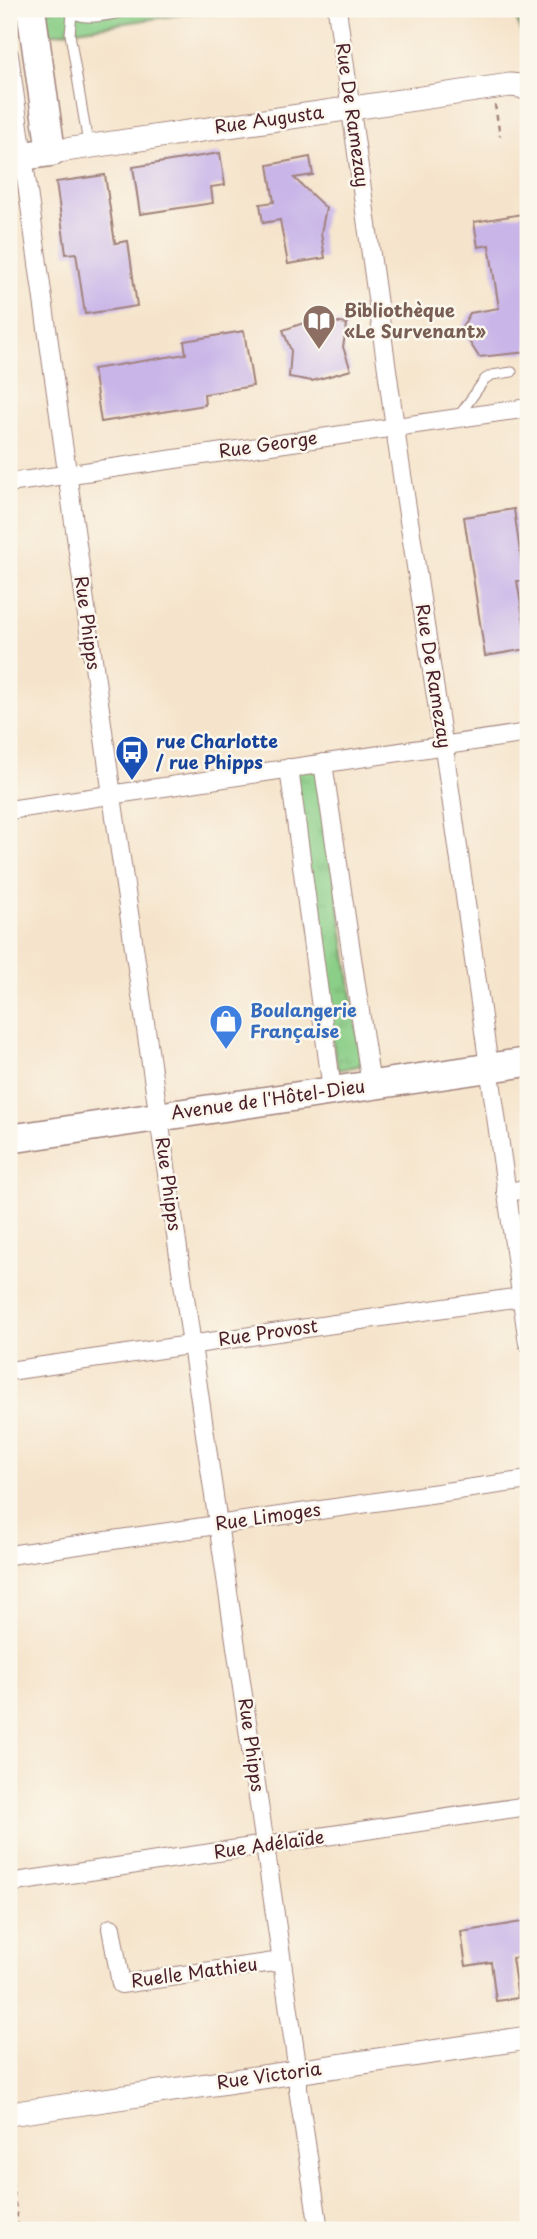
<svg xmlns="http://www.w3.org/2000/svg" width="537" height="2239" font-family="'Playpen Sans',sans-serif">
  <defs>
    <pattern id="park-tufts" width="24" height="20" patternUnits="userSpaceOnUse" patternTransform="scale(1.75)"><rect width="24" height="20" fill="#8ace87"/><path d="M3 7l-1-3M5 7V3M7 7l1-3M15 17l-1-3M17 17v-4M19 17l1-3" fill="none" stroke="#79b075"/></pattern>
  </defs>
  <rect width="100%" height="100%" fill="#fbf7ec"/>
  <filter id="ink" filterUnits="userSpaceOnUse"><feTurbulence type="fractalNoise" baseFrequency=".0143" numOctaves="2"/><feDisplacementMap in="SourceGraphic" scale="14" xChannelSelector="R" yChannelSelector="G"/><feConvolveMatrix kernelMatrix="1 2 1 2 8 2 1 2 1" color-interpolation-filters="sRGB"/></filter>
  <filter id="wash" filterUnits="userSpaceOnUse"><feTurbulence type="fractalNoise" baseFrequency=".00686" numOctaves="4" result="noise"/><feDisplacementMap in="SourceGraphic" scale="28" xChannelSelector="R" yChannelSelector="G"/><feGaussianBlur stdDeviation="1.57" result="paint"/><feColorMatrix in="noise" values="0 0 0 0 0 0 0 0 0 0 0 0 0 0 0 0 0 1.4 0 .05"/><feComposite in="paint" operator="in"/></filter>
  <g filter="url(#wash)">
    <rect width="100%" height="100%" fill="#f5e4cb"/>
    <g fill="url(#park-tufts)" stroke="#6a7659" stroke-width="2">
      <polygon points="46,9 220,9 49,34"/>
      <polygon points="513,9 528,9 528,53"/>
      <polygon points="318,759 362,1065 338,1070 282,765"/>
    </g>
    <g id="blocks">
      <g fill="#c9b5e8">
        <polygon points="220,153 225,185 211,187 213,203 140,214 133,167"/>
        <polygon points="310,157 313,175 294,178 326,208 321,233 325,258 288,264 280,220 263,223 260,204 274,202 268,165"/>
        <polygon points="105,175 115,243 128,241 137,306 85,314 76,253 66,254 56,182"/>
        <polygon points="528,213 528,352 479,357 461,329 470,313 499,308 489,245 478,247 474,222"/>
        <polygon points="315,319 347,324 343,347 351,370 312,381 289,377 291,351 283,330"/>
        <polygon points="244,331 253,386 204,394 205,405 101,422 93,369 186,354 184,341"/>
        <polygon points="514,509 524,581 517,581 525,629 528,629 528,649 485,656 464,517"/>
        <polygon points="528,1921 528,1955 512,1958 518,1998 496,2001 491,1962 466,1966 461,1932"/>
      </g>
    </g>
  </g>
  <g filter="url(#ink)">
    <use href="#blocks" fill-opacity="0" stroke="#a0827b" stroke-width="2"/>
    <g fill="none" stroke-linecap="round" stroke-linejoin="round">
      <defs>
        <g id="service">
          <path d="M67,9c17,17 51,3 73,0"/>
          <polyline points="72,14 70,34 88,144"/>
          <polyline points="458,417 485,379 492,375 512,372"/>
        </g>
        <g id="minor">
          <polyline points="337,9 398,449 446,762 528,1343"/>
          <polyline points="9,55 114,810 298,2072 298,2089 319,2230"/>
          <polyline points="9,483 528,408"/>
          <polyline points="323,763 371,1085"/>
          <polyline points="289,768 332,1090"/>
          <polyline points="9,810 528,733"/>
          <polyline points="506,1192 528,1189"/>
          <polyline points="9,1371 528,1296"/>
          <polyline points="9,1555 528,1480"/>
          <polyline points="9,1883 528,1806"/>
          <polyline points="111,1928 121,1984 281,1961"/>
        </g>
        <g id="tertiary">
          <polyline points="51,152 510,85 520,86 528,89"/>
          <polyline points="9,2114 528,2038"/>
        </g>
        <g id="primary">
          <polyline points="9,158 51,152 31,9"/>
          <polyline points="9,1139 528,1062"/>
        </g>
      </defs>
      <use href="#service" stroke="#a0827b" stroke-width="11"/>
      <use href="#minor" stroke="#a0827b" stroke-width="20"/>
      <use href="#tertiary" stroke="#a0827b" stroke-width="25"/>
      <use href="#primary" stroke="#a0827b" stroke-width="31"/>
      <g stroke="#a0827b" stroke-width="2.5" stroke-dasharray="5 5" stroke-linecap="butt">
        <polyline points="495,105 500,136"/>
        <polyline points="9,2163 19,2230"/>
      </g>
      <use href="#service" stroke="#fff" stroke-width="9"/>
      <use href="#minor" stroke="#fff" stroke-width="18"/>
      <use href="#tertiary" stroke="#fff" stroke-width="23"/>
      <use href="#primary" stroke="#fff" stroke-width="28"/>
    </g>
  </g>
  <defs>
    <symbol id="library-pin" viewBox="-11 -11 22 30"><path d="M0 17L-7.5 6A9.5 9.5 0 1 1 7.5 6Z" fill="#8d6e63" stroke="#fbf7ec"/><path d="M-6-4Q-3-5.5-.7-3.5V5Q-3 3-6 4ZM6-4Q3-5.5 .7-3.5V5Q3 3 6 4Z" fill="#fff"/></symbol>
    <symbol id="bus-pin" viewBox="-11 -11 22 30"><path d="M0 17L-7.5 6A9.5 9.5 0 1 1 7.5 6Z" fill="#1a4fb4" stroke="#fbf7ec"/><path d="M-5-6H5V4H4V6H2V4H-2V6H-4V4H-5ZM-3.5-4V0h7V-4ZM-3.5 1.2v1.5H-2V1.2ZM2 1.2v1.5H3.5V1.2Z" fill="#fff"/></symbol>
    <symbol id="shop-pin" viewBox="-11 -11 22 30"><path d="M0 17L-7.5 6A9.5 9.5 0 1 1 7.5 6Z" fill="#3f7fe0" stroke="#fbf7ec"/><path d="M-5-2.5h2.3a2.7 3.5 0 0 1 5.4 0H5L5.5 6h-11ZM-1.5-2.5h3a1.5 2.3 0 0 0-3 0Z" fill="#fff"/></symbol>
  </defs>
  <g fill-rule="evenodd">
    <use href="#library-pin" x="300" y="302" width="38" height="52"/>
    <use href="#bus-pin" x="113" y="733" width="38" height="52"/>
    <use href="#shop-pin" x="207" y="1002" width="38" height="52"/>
  </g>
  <g text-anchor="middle" stroke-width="5" stroke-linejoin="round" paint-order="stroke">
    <g font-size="18" fill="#4a1f2b" stroke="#fbf7ec">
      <text transform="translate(352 115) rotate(82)" y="6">Rue De Ramezay</text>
      <text transform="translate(269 120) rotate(-8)" y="6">Rue Augusta</text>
      <text transform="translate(268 445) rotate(-8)" y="6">Rue George</text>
      <text transform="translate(87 623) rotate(82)" y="6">Rue Phipps</text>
      <text transform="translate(433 676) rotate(81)" y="6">Rue De Ramezay</text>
      <text transform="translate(268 1100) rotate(-8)" y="6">Avenue de l'Hôtel-Dieu</text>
      <text transform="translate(168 1184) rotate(82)" y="6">Rue Phipps</text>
      <text transform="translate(268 1333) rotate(-8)" y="6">Rue Provost</text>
      <text transform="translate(268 1517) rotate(-8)" y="6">Rue Limoges</text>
      <text transform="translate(251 1745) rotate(82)" y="6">Rue Phipps</text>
      <text transform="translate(269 1845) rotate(-8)" y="6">Rue Adélaïde</text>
      <text transform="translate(194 1973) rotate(-8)" y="6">Ruelle Mathieu</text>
      <text transform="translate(269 2076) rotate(-8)" y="6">Rue Victoria</text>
    </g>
    <g font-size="18" font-weight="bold" fill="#785e54" stroke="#fbf7ec" text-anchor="start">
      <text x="344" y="317">Bibliothèque<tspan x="344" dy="21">«Le Survenant»</tspan></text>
    </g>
    <g font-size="18" font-weight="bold" fill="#164399" stroke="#fbf7ec" text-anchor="start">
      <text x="156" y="748">rue Charlotte<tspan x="156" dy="21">/ rue Phipps</tspan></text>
    </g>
    <g font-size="18" font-weight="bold" fill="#366cbe" stroke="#fbf7ec" text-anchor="start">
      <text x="250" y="1017">Boulangerie<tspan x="250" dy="21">Française</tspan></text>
    </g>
  </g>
  <rect width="537" height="2239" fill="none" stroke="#fbf7ec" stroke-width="35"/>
</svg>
